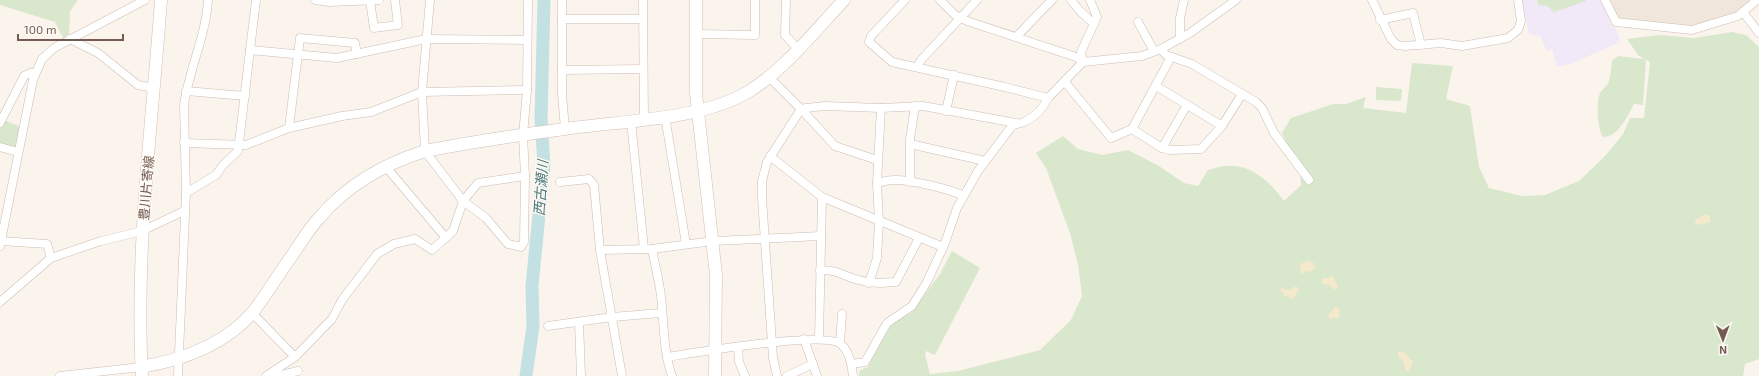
<svg xmlns="http://www.w3.org/2000/svg" width="1759" height="376" font-family="'Exo 2','Noto Sans JP',sans-serif">
  <rect width="100%" height="100%" fill="#fbf4ed"/>
  <polygon fill="#f1e6dc" points="1609,0 1752,0 1737,13 1694,27 1651,22 1619,20"/>
  <polygon fill="#f1e9f7" points="1522,0 1601,0 1612,26 1616,28 1620,42 1571,64 1557,67 1552,49 1547,51 1540,36 1529,34"/>
  <g fill="#d9e7cc">
    <polygon points="0,0 78,0 70,11 69,36 63,38 55,22 0,5"/>
    <polygon points="1537,0 1585,0 1586,1 1554,12 1548,6 1539,5"/>
    <path d="M1732,32l14,3 13,12v312l-14,5 -2,12h-884v-5l9,-4 20,-41 24,-14 28,-38 12,-23 28,17 -45,87 -9,-4 -1,4 5,19 28,-3 82,-21 31,-30 11,-24 -4,-32 -8,-31 -24,-65 -10,-15 27,-17 15,13 24,6 26,-5 31,16 25,17 14,3 10,-16c5,-1 12,-4 18,-4 25,-3 45,17 58,35l17,-16 -1,-14 -18,-38 9,-15 42,-14h13l20,-7 -3,11 43,5 6,-50 41,3 -7,33 24,7 9,61 10,21 33,8 23,-1 34,-14 26,-25 18,-22 7,-16h14l6,-56 -5,-3 1,2 -3,44 -9,-1c-7,12 -15,33 -31,33 -6,-9 -7,-34 -3,-44 3,-5 8,-6 9,-13 2,-6 2,-12 3,-19l6,-5 26,3 -6,-4 -11,-16 32,-4 35,3z"/>
    <polygon points="1376,87 1402,89 1401,101 1376,100"/>
    <polygon points="4,120 21,127 16,151 0,146 0,127"/>
  </g>
  <g fill="#f5e9cc">
    <polygon points="1705,214 1710,216 1710,222 1698,225 1695,223 1695,220"/>
    <polygon points="1308,261 1314,263 1315,268 1310,272 1308,270 1303,274 1301,273 1300,264"/>
    <polygon points="1332,275 1338,286 1337,289 1335,290 1330,285 1323,284 1321,282 1323,278 1329,278"/>
    <polygon points="1296,286 1299,289 1293,299 1285,296 1281,291 1281,288 1290,290"/>
    <polygon points="1336,306 1340,309 1339,313 1340,317 1337,319 1335,317 1330,319 1328,315"/>
    <polygon points="1398,351 1405,353 1413,362 1409,372 1405,370 1404,362 1398,356"/>
  </g>
  <g fill="none" stroke-linecap="round" stroke-linejoin="round">
    <polyline stroke="#c3e0e2" stroke-width="13" points="526,376 533,326 532,286 544,164 541,119 544,0"/>
    <defs>
      <g id="street">
        <polyline points="315,0 329,2 379,0"/>
        <polyline points="430,0 422,92 425,151 463,201 486,218 508,244 521,247 524,242 525,176 523,135 527,90 528,0"/>
        <polyline points="562,0 562,94 565,129"/>
        <polyline points="643,0 644,119"/>
        <polyline points="786,0 785,35 798,49"/>
        <polyline points="905,0 871,36 869,42 892,62 1005,87 1048,98"/>
        <polyline points="940,0 955,15 967,21 1076,57 1083,62 1142,56 1161,49 1190,33 1236,0"/>
        <polyline points="1071,0 1080,11 1094,24"/>
        <polyline points="1372,0 1391,39 1397,45 1405,46 1441,43 1462,46 1508,38 1518,30 1521,21 1518,0"/>
        <polyline points="1605,0 1616,22 1692,30 1738,16 1757,0"/>
        <polyline points="370,1 374,28 398,25 395,0"/>
        <polyline points="1743,12 1759,33"/>
        <polyline points="562,19 643,19"/>
        <polyline points="1380,20 1413,13 1421,45"/>
        <polyline points="1138,22 1154,51"/>
        <polyline points="696,34 755,35 755,0"/>
        <polyline points="1016,37 1052,0"/>
        <polyline points="70,39 98,53 138,85 155,88"/>
        <polyline points="1180,39 1180,18 1184,0"/>
        <polyline points="1161,49 1166,55 1192,64 1256,102 1262,108 1274,133 1309,180"/>
        <polyline points="250,50 337,58 426,39 527,40"/>
        <polyline points="1083,62 1081,52 1097,17 1090,0"/>
        <polyline points="917,67 921,60 977,0"/>
        <polyline points="562,70 643,69"/>
        <polyline points="769,77 801,109 806,108 825,106 881,108 923,106 1016,123"/>
        <polyline points="1065,82 1111,138 1132,129 1162,148 1170,150 1201,149 1222,126 1242,94"/>
        <polyline points="1156,86 1222,126"/>
        <polyline points="186,91 245,96"/>
        <polyline points="946,111 954,75"/>
        <polyline points="665,116 686,244"/>
        <polyline points="631,121 644,249"/>
        <polyline points="0,123 24,76 30,73 35,73"/>
        <polyline points="289,128 300,38 355,43 357,54"/>
        <polyline points="1132,129 1171,57"/>
        <polyline points="184,143 246,145 289,128 342,116 371,112 422,92 527,90"/>
        <polyline points="910,144 985,161"/>
        <polyline points="0,147 18,152"/>
        <polyline points="1162,148 1187,105"/>
        <polyline points="770,156 822,197 943,247"/>
        <polyline points="386,167 446,238"/>
        <polyline points="560,182 589,179 594,185 600,250 622,376"/>
        <polyline points="910,182 910,139 915,106"/>
        <path d="M877,183c5,-1 10,-3 16,-3 15,-1 57,9 71,16"/>
        <polyline points="186,193 216,175 223,165 238,151 256,0"/>
        <polyline points="1,241 47,244 51,258"/>
        <polyline points="0,246 33,80 42,59 54,48 145,0"/>
        <path d="M652,249c3,16 7,31 9,47 3,26 2,55 11,80"/>
        <polyline points="600,250 652,249 713,241 821,236"/>
        <path d="M820,270c19,0 22,6 39,10 12,4 24,3 37,2l23,-44"/>
        <polyline points="869,283 877,258 879,221 877,183 881,108"/>
        <polyline points="0,302 51,258 101,241 142,231 184,211"/>
        <polyline points="252,313 295,357"/>
        <polyline points="579,322 581,376"/>
        <polyline points="548,326 612,317 661,313"/>
        <polyline points="804,339 817,376"/>
        <polyline points="819,339 822,197"/>
        <polyline points="840,343 842,314"/>
        <polyline points="738,347 739,362 745,376"/>
        <path d="M667,357c26,-4 161,-27 175,-12 8,8 10,21 11,31"/>
        <path d="M852,364l13,-2 22,-39 25,-17 15,-24 18,-39 12,-35 21,-37 34,-45c4,-3 8,-2 12,-4 11,-5 19,-13 24,-24l35,-36"/>
        <polyline points="60,376 141,367"/>
        <path d="M178,376l8,-183 -2,-88c5,-36 22,-69 24,-105"/>
        <polyline points="266,376 295,357 332,319 342,300 377,254 394,244 415,239 432,250 453,231 463,201 478,183 525,176"/>
        <polyline points="277,376 298,371"/>
        <polyline points="777,376 773,358 762,198 762,181 767,162 801,109 835,146 877,160"/>
        <polyline points="787,376 813,364"/>
      </g>
      <g id="secondary">
        <polyline points="696,0 696,93 716,275 715,376"/>
        <path d="M141,367c41,-7 84,-22 112,-55 13,-17 25,-37 38,-55 9,-13 17,-27 28,-39 28,-33 65,-54 106,-67 46,-9 93,-16 140,-22 54,-8 136,-9 183,-37 37,-23 66,-60 96,-92"/>
        <path d="M142,376c-7,-126 10,-251 19,-376"/>
      </g>
    </defs>
    <use href="#street" stroke="#ccbcb3" stroke-width="9"/>
    <use href="#secondary" stroke="#d1beb4" stroke-width="13"/>
    <use href="#street" stroke="#fff" stroke-width="8"/>
    <use href="#secondary" stroke="#fff" stroke-width="12"/>
  </g>
  <g text-anchor="middle" stroke-width="3" stroke-linejoin="round" paint-order="stroke">
    <g font-size="13" fill="#745b52" stroke="#fdf9f3">
      <text transform="translate(146 188) rotate(-85)" y="5">豊川片寄線</text>
    </g>
    <g font-size="14" font-style="italic" fill="#4b787d" stroke="#fdf9f3">
      <text transform="translate(541 188) rotate(-86)" y="5">西古瀬川</text>
    </g>
  </g>
  <g transform="translate(1723 340) rotate(179)" stroke="#fdf9f3" stroke-width="3" paint-order="stroke">
  <path d="M0-3L7 15L0 10L-7 15Z" fill="#745b52"/>
  <text y="-6" font-size="11" font-weight="bold" text-anchor="middle" fill="#745b52">N</text>
  </g>
  <path d="M18 34v6h105v-6" fill="none" stroke="#745b52" stroke-width="2"/>
  <text x="24" y="34" font-size="12" fill="#745b52" stroke="#fdf9f3" stroke-width="3" paint-order="stroke">100 m</text>
</svg>
